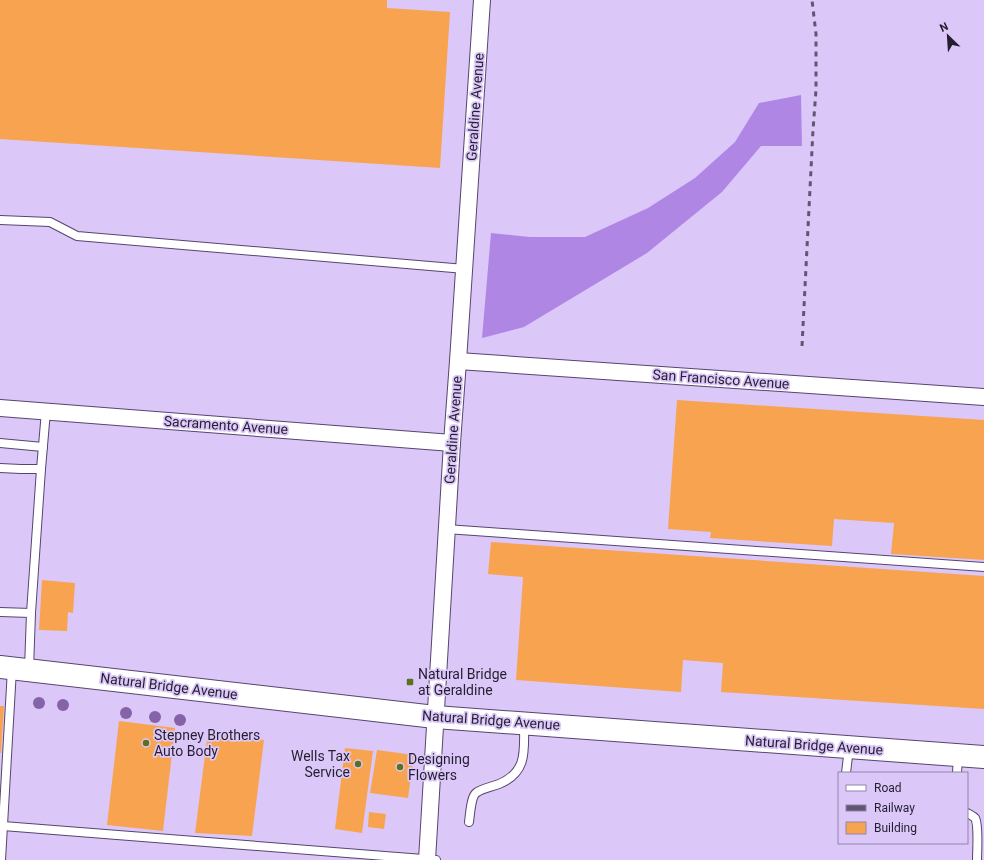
<svg xmlns="http://www.w3.org/2000/svg" width="984" height="860" font-family="Roboto,sans-serif">
  <rect width="100%" height="100%" fill="#dbc8f9"/>
  <polygon fill="#b086e5" points="801,95 802,146 761,146 722,192 647,253 524,327 482,338 491,233 530,237 585,237 648,208 695,178 735,142 759,103"/>
  <g fill="#f8a34f">
    <polygon points="0,0 387,0 387,8 450,12 440,168 0,139"/>
    <polygon points="677,400 984,420 984,560 891,554 894,523 834,519 832,546 710,538 711,532 668,529"/>
    <polygon points="491,542 984,576 984,709 721,692 723,663 683,660 681,692 516,680 523,577 488,574"/>
    <polygon points="42,580 75,583 73,613 68,612 67,631 39,630"/>
    <polygon points="0,706 4,706 1,753 0,753"/>
    <polygon points="119,721 175,728 163,831 107,825"/>
    <polygon points="208,732 264,740 252,836 195,833"/>
    <polygon points="345,748 373,751 362,833 335,829"/>
    <polygon points="377,750 414,755 408,798 370,793"/>
    <polygon points="369,812 386,814 384,829 368,827"/>
  </g>
  <g fill="none" stroke-linecap="round" stroke-linejoin="round">
    <defs>
      <g id="service">
        <polyline points="0,220 50,222 77,236 465,269"/>
        <polyline points="0,443 43,447"/>
        <polyline points="0,468 21,469 41,469 46,411"/>
        <polyline points="446,529 984,567"/>
        <polyline points="0,612 31,613 29,669"/>
        <polyline points="31,613 41,469"/>
        <polyline points="846,773 849,748"/>
        <polyline points="957,773 958,756"/>
        <path d="M967,813c2,1 6,3 8,5 4,6 2,34 2,42"/>
        <path d="M469,822c1,-7 2,-25 7,-29 6,-5 16,-6 23,-9 29,-12 25,-34 25,-60"/>
        <polyline points="3,826 436,860"/>
        <polyline points="1,860 12,669"/>
      </g>
      <g id="minor">
        <polyline points="458,361 984,397"/>
        <polyline points="0,408 452,443"/>
        <polyline points="427,860 452,443 458,361 482,0"/>
      </g>
      <polyline id="primary" points="0,667 435,717 984,757"/>
    </defs>
    <use href="#service" stroke="#56456e" stroke-width="10"/>
    <use href="#minor" stroke="#56456e" stroke-width="18"/>
    <use href="#primary" stroke="#56456e" stroke-width="24"/>
    <use href="#service" stroke="#fff" stroke-width="8"/>
    <use href="#minor" stroke="#fff" stroke-width="16"/>
    <use href="#primary" stroke="#fff" stroke-width="22"/>
    <polyline stroke="#615672" stroke-width="3" stroke-dasharray="5 5" stroke-linecap="butt" points="802,346 813,130 816,90 816,34 812,0"/>
  </g>
  <g fill="#8563a8">
    <circle cx="39" cy="703" r="6"/>
    <circle cx="63" cy="705" r="6"/>
    <circle cx="126" cy="713" r="6"/>
    <circle cx="155" cy="717" r="6"/>
    <circle cx="180" cy="720" r="6"/>
  </g>
  <g fill="#5b7020" stroke="#dbc8f9" stroke-width="1.5">
    <rect x="406" y="678" width="8" height="8" rx="2"/>
    <circle cx="146" cy="743" r="4"/>
    <circle cx="358" cy="764" r="4"/>
    <circle cx="400" cy="767" r="4"/>
  </g>
  <g text-anchor="middle" stroke-width="3.5" stroke-linejoin="round" paint-order="stroke">
    <g font-size="14" fill="#251e30" stroke="#dbc8f9">
      <text transform="translate(475 107) rotate(-86)" y="5">Geraldine Avenue</text>
      <text transform="translate(721 379) rotate(4)" y="5">San Francisco Avenue</text>
      <text transform="translate(226 425) rotate(4)" y="5">Sacramento Avenue</text>
      <text transform="translate(453 430) rotate(-86)" y="5">Geraldine Avenue</text>
      <text transform="translate(169 686) rotate(7)" y="5">Natural Bridge Avenue</text>
      <text transform="translate(491 720) rotate(4)" y="5">Natural Bridge Avenue</text>
      <text transform="translate(814 745) rotate(4)" y="5">Natural Bridge Avenue</text>
    </g>
    <g font-size="14" fill="#251e30" stroke="#dbc8f9" text-anchor="start">
      <text x="418" y="679">Natural Bridge<tspan x="418" dy="16">at Geraldine</tspan></text>
      <text x="154" y="740">Stepney Brothers<tspan x="154" dy="16">Auto Body</tspan></text>
      <text x="350" y="761" text-anchor="end">Wells Tax<tspan x="350" dy="16">Service</tspan></text>
      <text x="408" y="764">Designing<tspan x="408" dy="16">Flowers</tspan></text>
    </g>
  </g>
  <rect x="838" y="772" width="130" height="72" fill="#dbc8f9" stroke="#9284a9"/>
  <rect x="846" y="785" width="20" height="6" fill="#ffffff" stroke="#9284a9"/>
  <text x="874" y="792" font-size="12" fill="#251e30">Road</text>
  <rect x="846" y="805" width="20" height="6" fill="#615672" stroke="#9284a9"/>
  <text x="874" y="812" font-size="12" fill="#251e30">Railway</text>
  <rect x="846" y="822" width="20" height="12" fill="#f8a34f" stroke="#9284a9"/>
  <text x="874" y="832" font-size="12" fill="#251e30">Building</text>
  <g transform="translate(948 36) rotate(335)" stroke="#dbc8f9" stroke-width="3" paint-order="stroke">
  <path d="M0-3L7 15L0 10L-7 15Z" fill="#251e30"/>
  <text y="-6" font-size="11" font-weight="bold" text-anchor="middle" fill="#251e30">N</text>
  </g>
</svg>
